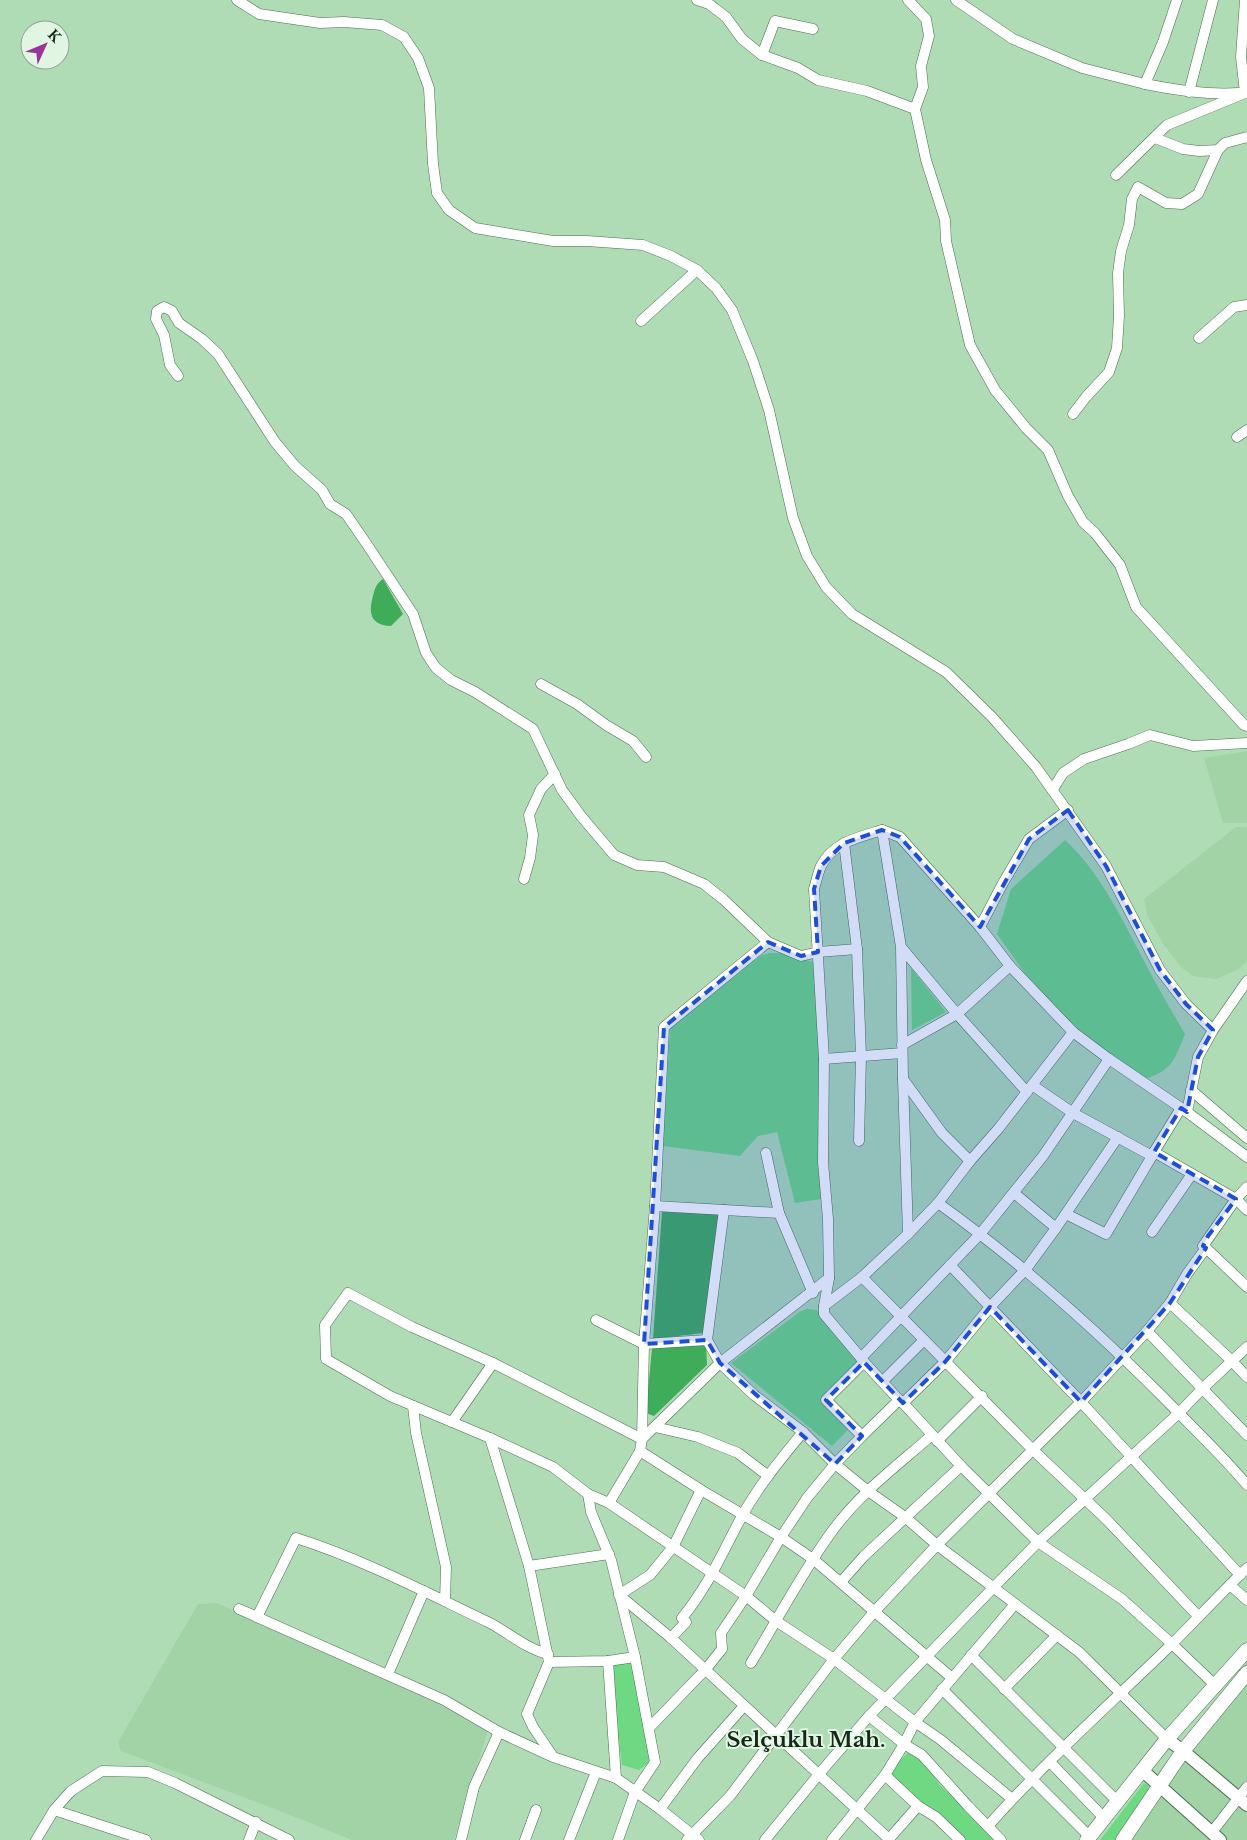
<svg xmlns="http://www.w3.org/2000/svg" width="1247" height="1840" font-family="'Libre Baskerville',serif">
  <rect width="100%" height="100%" fill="#b0dcb5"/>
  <g fill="#a1d3a7">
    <polygon points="1247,751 1247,823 1223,823 1204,758"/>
    <polygon points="1236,827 1247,827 1247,961 1239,969 1216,979 1193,976 1182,968 1164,945 1147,915 1144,899"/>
    <polygon points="217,1603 347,1660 450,1696 491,1721 454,1840 352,1840 280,1811 121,1751 118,1742 198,1604"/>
    <polygon points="1247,1662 1247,1840 1103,1840"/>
  </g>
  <g fill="#6ed882">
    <path d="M1065,840c35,32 57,79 79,121 13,25 27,49 41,73 -11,27 -13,37 -43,46l-65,-48 -53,-60 -27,-38 14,-45z"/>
    <path d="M770,953h10l33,9c6,78 12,158 8,237l-26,4 -18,-71 -19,4 -18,20 -77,-10 7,-119 77,-62 15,-10z"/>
    <polygon points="911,968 946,1012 912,1030"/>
    <polygon points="807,1309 817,1310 833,1333 858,1361 821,1400 849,1429 832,1446 731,1363 801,1311"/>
    <polygon points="633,1663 651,1761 639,1770 622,1765 610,1664"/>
    <polygon points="909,1751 926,1764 940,1785 998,1840 965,1840 938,1815 912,1798 890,1772"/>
    <polygon points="1144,1783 1148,1785 1149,1791 1118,1840 1100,1840"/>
  </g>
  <g fill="#3fac59">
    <path d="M383,579l20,35 -12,12c-20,-1 -23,-12 -18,-30 2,-8 3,-12 10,-17z"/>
    <polygon points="662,1212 719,1213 703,1333 653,1339"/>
    <polygon points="706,1345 707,1365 654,1416 646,1413 652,1348"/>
  </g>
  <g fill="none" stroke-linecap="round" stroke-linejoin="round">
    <defs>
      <g id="minor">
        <polyline points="237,0 259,14 320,23 344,22 382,25 404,37 418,58 429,88 433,164 437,193 449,210 475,228 553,241 587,241 643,245 671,256 697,270 716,288 732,310 753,361 769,410 793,518 807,556 826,587 852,614 946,672 992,717 1036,767 1106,866 1160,970 1186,1004 1213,1030"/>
        <polyline points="697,0 709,4 726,17 742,39 762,55 798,68 818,80 867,91 915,109 926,160 945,220 946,241 970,345 995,390 1026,428 1048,450 1068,496 1083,522 1095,533 1120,565 1136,607 1244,725 1247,726"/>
        <polyline points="908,0 926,19 929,36 921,66 923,87 915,109"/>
        <polyline points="956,0 1013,39 1082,68 1145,84"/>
        <path d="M1177,0l-14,42 -18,42c31,6 61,11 94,9"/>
        <polyline points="762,55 775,21 813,29"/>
        <polyline points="1189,92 1213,0"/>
        <polyline points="1155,138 1183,149 1199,151 1218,150 1225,143 1247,137"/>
        <polyline points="1116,175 1167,125 1245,93 1241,57 1245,0"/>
        <polyline points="641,321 697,270"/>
        <polyline points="1199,338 1234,307 1247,305"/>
        <polyline points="178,376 170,365 164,335 156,319 157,311 164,307 172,311 179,323 202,339 218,354 275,442 295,466 322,490 330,504 346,514 366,543 413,614 426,653 436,668 451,680 475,692 533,729 562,790 581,816 614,855 637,865 664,867 704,884 723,899 768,942 801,956 818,952 857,949"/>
        <polyline points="1073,414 1086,397 1109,372 1117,348 1119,316 1118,273 1121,251 1129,225 1132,199 1138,187 1166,203 1182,204 1198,194 1218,150"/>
        <polyline points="1237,437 1247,430"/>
        <polyline points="541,684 577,704 606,725 633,741 646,757"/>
        <polyline points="1053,789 1063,773 1084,759 1128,744 1150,735 1193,746 1247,743"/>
        <polyline points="882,830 900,837 980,927 1010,966 1073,1032 1109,1059 1187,1112 1247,1157"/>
        <polyline points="844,843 857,949 861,1056 859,1141"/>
        <polyline points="524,879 530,858 533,835 529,815 541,789 555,774"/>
        <polyline points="980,927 1003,883 1029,839 1068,810"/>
        <path d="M901,947l2,132 5,155 -46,43 -38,29 5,-28 -1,-59 -5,-57 1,-103 -10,-170c2,-7 4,-16 7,-23 12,-24 39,-29 61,-36l19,117 56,67 53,-48"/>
        <polyline points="902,1045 957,1014 1027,1092"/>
        <polyline points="824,1059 902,1053"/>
        <polyline points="1109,1059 1043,1156 981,1233 861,1358 864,1362 826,1400 862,1436 899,1400 903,1403 961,1466 1038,1542 1122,1599 1172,1644 1215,1685"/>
        <polyline points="903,1079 942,1133 970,1161"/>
        <polyline points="1032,1085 1073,1113 1152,1156 1154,1152 1236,1199 1247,1210"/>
        <polyline points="1191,1090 1247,1138"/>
        <polyline points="1187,1112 1198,1057 1213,1030 1247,981"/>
        <polyline points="1154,1152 1181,1108"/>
        <polyline points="766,1153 779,1213"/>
        <polyline points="1014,1193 1056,1228"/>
        <path d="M938,1203c81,58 154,123 225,194 28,29 58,57 84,88"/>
        <polyline points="655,1206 779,1213 813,1293"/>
        <polyline points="724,1210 707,1340 720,1363 754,1395 803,1432 835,1464 868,1491 905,1517 937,1545 1079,1652 1167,1739"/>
        <polyline points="1066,1214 1106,1234 1152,1156"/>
        <polyline points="1152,1232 1192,1174"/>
        <polyline points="908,1234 938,1203 970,1161 999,1128 1073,1032"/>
        <polyline points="1206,1248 1247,1287"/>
        <polyline points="950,1265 1081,1402 1240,1575"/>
        <polyline points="862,1277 1033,1450 1107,1520 1198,1616"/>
        <polyline points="829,1278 720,1363 642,1439 493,1363 412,1327 348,1293 325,1325 326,1359 390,1396 490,1438 553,1467 588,1494 609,1503 746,1596 776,1621 834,1659 915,1722 941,1740 1012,1799"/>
        <polyline points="1170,1303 1232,1361 1247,1377"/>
        <polyline points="824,1306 824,1314 861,1358"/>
        <polyline points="596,1320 644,1344 707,1340"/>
        <polyline points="1147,1331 1247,1435"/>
        <polyline points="864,1362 899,1400"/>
        <polyline points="882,1382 924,1340"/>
        <polyline points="903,1403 945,1362 990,1307 1026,1269 1056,1228 1118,1137"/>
        <polyline points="413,1406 416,1433 446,1567 445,1601"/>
        <polyline points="452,1422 493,1363"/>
        <polyline points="655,1427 698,1437 738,1453 767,1475"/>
        <polyline points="490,1438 529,1566 549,1662 527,1714 533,1727 552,1755"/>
        <polyline points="937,1441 982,1396"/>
        <polyline points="640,1451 701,1490 781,1537 813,1559 952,1678"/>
        <polyline points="701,1490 673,1547 650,1575 619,1595 671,1638 890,1840"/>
        <polyline points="588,1494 591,1512 611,1560 635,1657 655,1762 635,1792 618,1840"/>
        <polyline points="609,1503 640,1451 642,1439 644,1344 655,1206 664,1027 768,942"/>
        <polyline points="529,1566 609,1554"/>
        <polyline points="841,1582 864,1556 961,1466"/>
        <polyline points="1230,1585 1247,1600"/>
        <polyline points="239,1609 444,1700 499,1732 553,1757 616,1778 660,1809 699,1840"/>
        <path d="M257,1617l39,-79c66,21 129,54 192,84 20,10 38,27 60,32"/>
        <path d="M671,1638l15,-16 -4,-4c27,-33 40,-65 60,-102 17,-31 39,-57 61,-84"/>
        <polyline points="971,1655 1117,1801"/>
        <polyline points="608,1661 616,1778"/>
        <polyline points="549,1662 608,1661 635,1657"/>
        <path d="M751,1663c27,-44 51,-91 82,-133 27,-37 65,-65 99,-95"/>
        <polyline points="388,1674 424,1591"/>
        <polyline points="942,1689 1090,1837"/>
        <polyline points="1004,1689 1057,1635"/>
        <polyline points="869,1716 904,1744 922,1755 968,1806 1001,1840"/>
        <polyline points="650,1727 706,1669 722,1649 721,1633 746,1596 781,1537 807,1498 835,1464 862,1436"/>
        <polyline points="1050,1762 1104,1818"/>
        <polyline points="885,1775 918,1806 936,1817 960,1840"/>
        <polyline points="660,1809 697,1759 744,1706"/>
        <polyline points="54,1810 71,1791 102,1771 148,1772 175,1783 289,1840"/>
        <path d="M988,1826c57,-64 122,-122 184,-182 25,-25 49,-51 75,-76"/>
        <polyline points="1212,1832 1247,1787"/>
        <polyline points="889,1839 918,1806"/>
        <polyline points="36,1840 54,1810 146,1840"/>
        <polyline points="249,1840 256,1822"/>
        <polyline points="461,1840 474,1787 499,1732"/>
        <polyline points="525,1840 536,1810"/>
        <polyline points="569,1840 596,1772"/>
        <polyline points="687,1840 730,1796 834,1659 874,1612 937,1545 1081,1402 1147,1331 1170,1303 1187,1274 1206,1248 1203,1246 1236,1199 1247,1187"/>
        <polyline points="765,1840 819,1774 869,1716 993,1588 1038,1542 1179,1413 1202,1389 1247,1347"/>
        <polyline points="832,1840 885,1775 904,1744 915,1722 1015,1604"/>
      </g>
      <g id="tertiary">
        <polyline points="1167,1739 1183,1751 1247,1805"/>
        <polyline points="1143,1771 1220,1840"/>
      </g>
      <g id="secondary">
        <polyline points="1087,1840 1167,1739 1247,1650"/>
        <polyline points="1123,1840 1183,1751 1247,1673"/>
      </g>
    </defs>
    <use href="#minor" stroke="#486f4d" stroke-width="11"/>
    <use href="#tertiary" stroke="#486f4d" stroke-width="14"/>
    <use href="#secondary" stroke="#486f4d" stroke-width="15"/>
    <use href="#minor" stroke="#fff" stroke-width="10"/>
    <use href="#tertiary" stroke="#fff" stroke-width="12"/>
    <use href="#secondary" stroke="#fff" stroke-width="14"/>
  </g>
  <path fill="#1d4ed8" fill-opacity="0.2" stroke="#1d4ed8" stroke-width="4" stroke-dasharray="10 6" stroke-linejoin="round" d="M1068,810l38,56 54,104 26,34 27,26 -15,27 -11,55 -6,-4 -27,44 82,47 -28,37 -5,10 3,2 -36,55 -89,99 -91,-95 -45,55 -42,41 -39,-41 -38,38 36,36 -27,28 -115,-101 -13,-23 -63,4 20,-317 104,-85 33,14 17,-4 -4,-63 7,-23 23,-23 38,-13 18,7 80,90 49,-88z"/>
  <g text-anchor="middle" stroke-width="4" stroke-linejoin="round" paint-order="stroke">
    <g font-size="21" font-weight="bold" fill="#172719" stroke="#e0f6e2">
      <text x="806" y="1747">Selçuklu Mah.</text>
    </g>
  </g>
  <g transform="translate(45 45) rotate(46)"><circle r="24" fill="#e0f6e2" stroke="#90a392"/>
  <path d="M0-4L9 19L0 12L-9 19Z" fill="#9a3499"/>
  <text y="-8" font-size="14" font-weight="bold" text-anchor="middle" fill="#172719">K</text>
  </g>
</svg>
